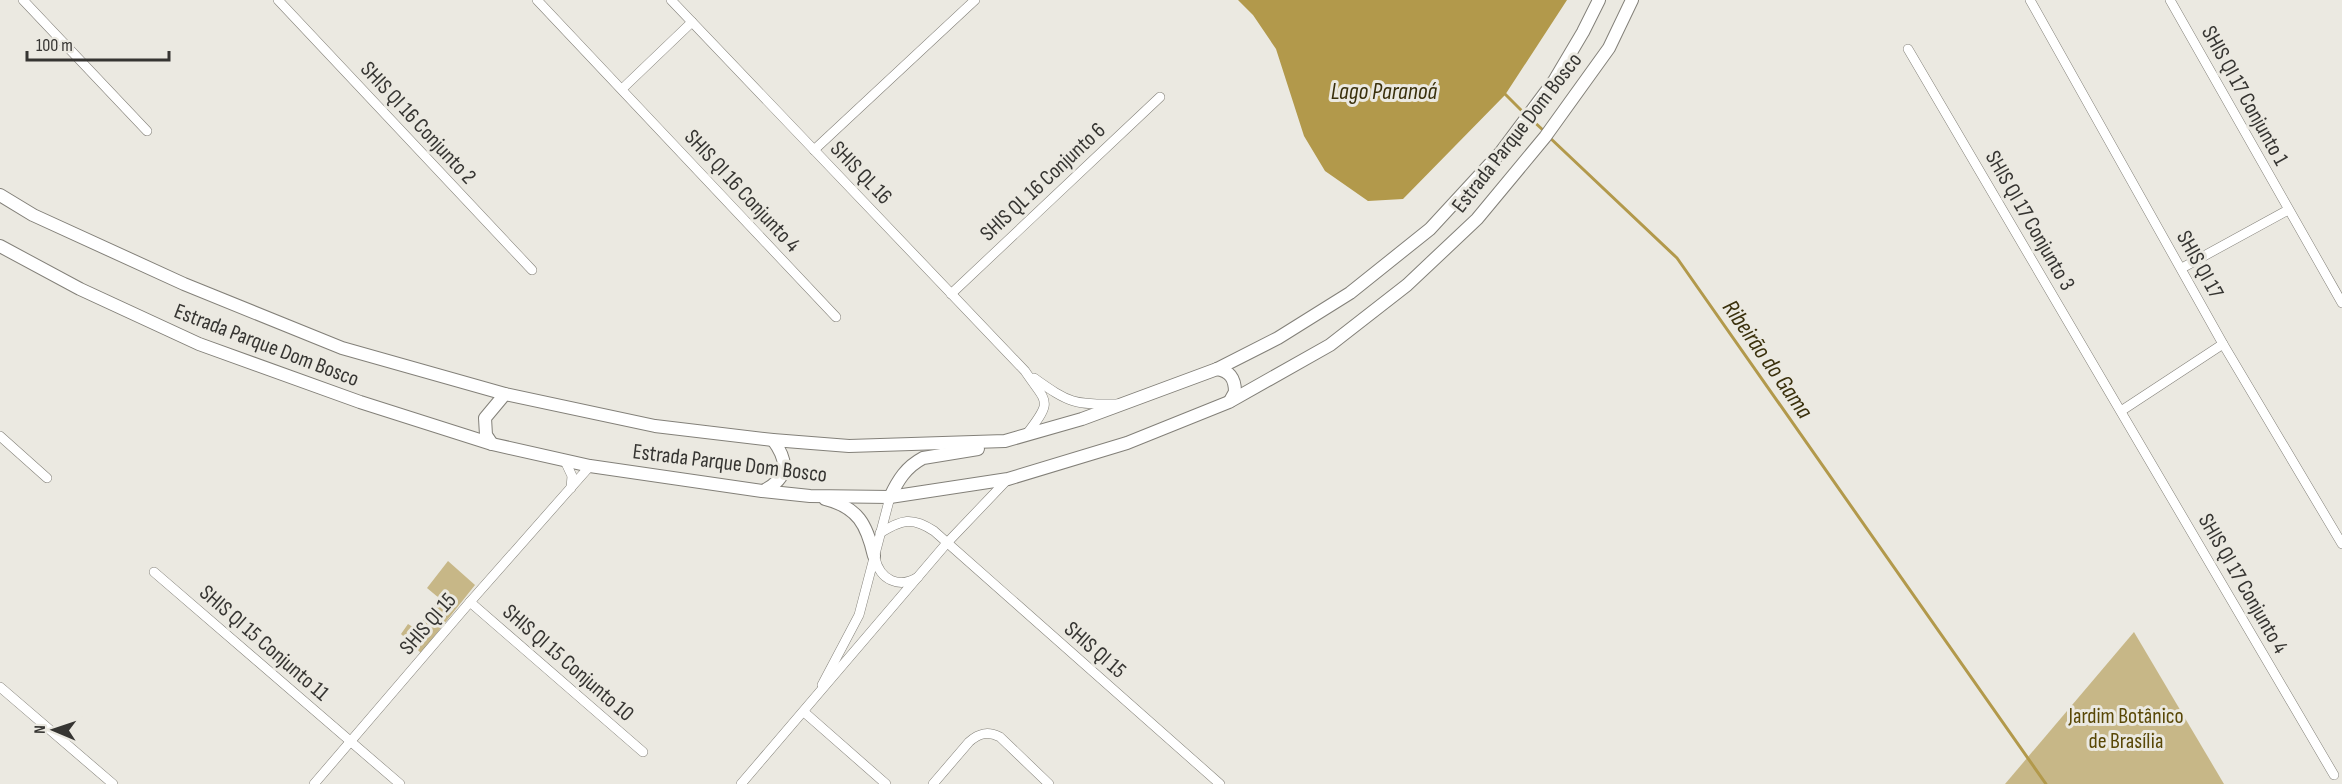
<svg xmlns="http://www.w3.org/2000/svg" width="2342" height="784" font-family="'Sofia Sans Condensed',sans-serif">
  <rect width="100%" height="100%" fill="#ebe9e1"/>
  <g fill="#c7b787">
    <polygon points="448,561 475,585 421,653 401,634 408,624 416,629 439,598 427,588"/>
    <polygon points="2134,632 2224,784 2005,784"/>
  </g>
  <polygon fill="#b2994b" points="1238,0 1567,0 1505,95 1403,199 1368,201 1325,171 1304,136 1276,49 1253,15"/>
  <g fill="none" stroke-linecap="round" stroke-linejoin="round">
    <g stroke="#b2994b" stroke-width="3">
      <polyline points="1503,92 1526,115"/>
      <polyline points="1531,119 1544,131"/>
      <polyline points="1548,136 1677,258 2046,784"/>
    </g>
    <defs>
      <g id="minor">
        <polyline points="23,0 147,131"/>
        <polyline points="278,0 532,270"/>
        <polyline points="537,0 836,317"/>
        <path d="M671,0l354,371c22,33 29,28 1,64"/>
        <polyline points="2030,0 2223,344 2342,544"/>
        <polyline points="2170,0 2342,303"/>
        <polyline points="1908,49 2334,775"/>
        <polyline points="622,89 692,22"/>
        <polyline points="814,150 975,0"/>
        <polyline points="2182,268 2288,210"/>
        <polyline points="951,294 1160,97"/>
        <path d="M1034,378c35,25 40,27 84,26"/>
        <polyline points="2121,411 2223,344"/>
        <polyline points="0,436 47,478"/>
        <polyline points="565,461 572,476 571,488"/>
        <path d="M880,533c21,-13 32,-17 54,-2l286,253"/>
        <path d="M875,558c5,22 24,31 43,19"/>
        <polyline points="154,572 400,784"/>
        <polyline points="470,602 643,752"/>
        <polyline points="822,685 859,615 890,497"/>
        <polyline points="0,687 113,784"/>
        <polyline points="804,712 886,784"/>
        <polyline points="314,784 470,602 590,466"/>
        <polyline points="741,784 946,544 1008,479"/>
        <path d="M933,784l36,-42c10,-9 19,-11 31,-5l49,47"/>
      </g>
      <g id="major">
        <polyline points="0,195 33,215 184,284 342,348 505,394 655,426 773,440 849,446 1005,441 1082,419 1217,369 1278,338 1350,293 1430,229 1501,152 1554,81 1583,32 1599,0"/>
        <polyline points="0,246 80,289 199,344 360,402 492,444 590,466 762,491 810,496 890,497 1008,479 1127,443 1229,402 1330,345 1407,285 1477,219 1545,137 1609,48 1632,0"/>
        <path d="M1217,369c13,2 18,10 18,23l-5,9"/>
        <polyline points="492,444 486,435 485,418 505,394"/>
        <path d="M763,491c26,-13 26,-29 10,-51"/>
        <path d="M890,497c8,-17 16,-30 33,-39l55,-9"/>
        <path d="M825,499c33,8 42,26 49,57"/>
      </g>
    </defs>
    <use href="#minor" stroke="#838079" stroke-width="10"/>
    <use href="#major" stroke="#838079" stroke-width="14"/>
    <use href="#minor" stroke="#fff" stroke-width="9"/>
    <use href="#major" stroke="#fff" stroke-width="12"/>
  </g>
  <g text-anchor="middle" stroke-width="6" stroke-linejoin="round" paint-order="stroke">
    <g font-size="22" fill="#363532" stroke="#ebe9e1">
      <text transform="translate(2246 95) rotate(61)" y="8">SHIS QI 17 Conjunto 1</text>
      <text transform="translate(419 122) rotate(47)" y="8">SHIS QI 16 Conjunto 2</text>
      <text transform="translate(1516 132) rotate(-52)" y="8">Estrada Parque Dom Bosco</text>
      <text transform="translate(862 172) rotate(46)" y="8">SHIS QL 16</text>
      <text transform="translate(1042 181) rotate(-43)" y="8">SHIS QL 16 Conjunto 6</text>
      <text transform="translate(743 190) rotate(47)" y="8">SHIS QI 16 Conjunto 4</text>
      <text transform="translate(2031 220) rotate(60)" y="8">SHIS QI 17 Conjunto 3</text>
      <text transform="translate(2201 264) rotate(61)" y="8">SHIS QI 17</text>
      <text transform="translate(267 344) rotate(21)" y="8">Estrada Parque Dom Bosco</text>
      <text transform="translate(730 462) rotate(7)" y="8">Estrada Parque Dom Bosco</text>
      <text transform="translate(2244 583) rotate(60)" y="8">SHIS QI 17 Conjunto 4</text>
      <text transform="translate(427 623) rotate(-49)" y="8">SHIS QI 15</text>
      <text transform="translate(265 642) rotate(41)" y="8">SHIS QI 15 Conjunto 11</text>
      <text transform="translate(1096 649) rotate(41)" y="8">SHIS QI 15</text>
      <text transform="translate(569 662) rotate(41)" y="8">SHIS QI 15 Conjunto 10</text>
    </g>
    <g font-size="22" fill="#594807" stroke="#ebe9e1">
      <text x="2126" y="723">Jardim Botânico<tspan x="2126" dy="25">de Brasília</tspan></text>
    </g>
    <g font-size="24" font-style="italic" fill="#3a300c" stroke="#ebe9e1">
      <text x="1384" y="99">Lago Paranoá</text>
      <text transform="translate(1768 359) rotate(55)" y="8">Ribeirão do Gama</text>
    </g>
  </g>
  <g transform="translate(54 730) rotate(272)" stroke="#ebe9e1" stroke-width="4.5" paint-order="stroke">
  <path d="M0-4.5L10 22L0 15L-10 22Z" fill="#363532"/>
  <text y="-9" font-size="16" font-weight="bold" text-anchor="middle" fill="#363532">N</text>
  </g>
  <path d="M27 51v9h142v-9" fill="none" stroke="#363532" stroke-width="3"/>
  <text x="36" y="51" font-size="18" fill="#363532" stroke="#ebe9e1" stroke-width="4.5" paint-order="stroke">100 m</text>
</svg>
